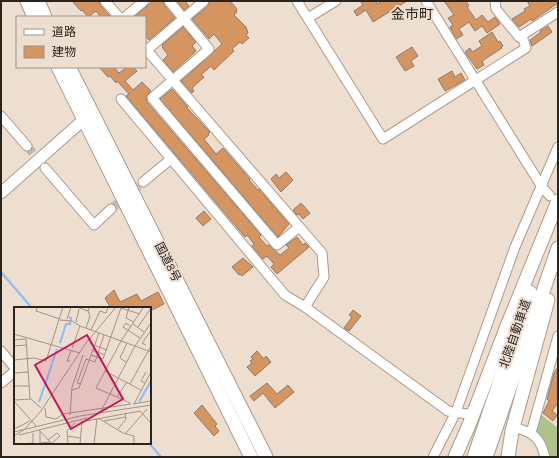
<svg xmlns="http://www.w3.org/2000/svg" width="559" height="458" font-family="'Zilla Slab','Noto Sans JP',serif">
  <rect width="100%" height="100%" fill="#eeded0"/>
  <polygon fill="#adc389" points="540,414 558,428 558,457 550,457 544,439 537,432 536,427"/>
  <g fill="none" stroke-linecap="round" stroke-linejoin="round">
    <g stroke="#87bdf9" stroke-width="2">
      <polyline points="1,272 32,308"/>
      <polyline points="149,443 161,457"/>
    </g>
  </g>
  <g fill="#d59561" stroke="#8b7c70">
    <polygon points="72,1 99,1 100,5 111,17 101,17 96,11 88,17 82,10 81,11"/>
    <polygon points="153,1 163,1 164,5 175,18 149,40 145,35 145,17 134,17"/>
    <polygon points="177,1 185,1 189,6 184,10"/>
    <polygon points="210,1 230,1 237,9 236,11 237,12 234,15 246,27 248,33 246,35 249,38 242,44 240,42 232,49 234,51 214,70 211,66 201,75 204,77 192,88 194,91 192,93 181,81 222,44 214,34 209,39 192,19 208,6"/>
    <polygon points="360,1 376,1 377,4 382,1 407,1 373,22 366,10 357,16 354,11 363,5"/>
    <polygon points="444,1 466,1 469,6 467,7 476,20 482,15 488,22 495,17 500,24 487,33 482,26 475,31 469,22 459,29 463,35 456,39 450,27 453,25 448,18 454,15"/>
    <polygon points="527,1 558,1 558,3 532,21 531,19 519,27 512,19 525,11 524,9 530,6"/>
    <polygon points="548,26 552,32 532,46 530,40 541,32 540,31"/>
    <polygon points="183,27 196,42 192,46 196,51 173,72 163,60 168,55 162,47 163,46 162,45"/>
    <polygon points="492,32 498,42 500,41 503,46 501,47 502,48 482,61 484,65 477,69 465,52 470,48 472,52 482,46 479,41"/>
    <polygon points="412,47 418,56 411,61 414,66 405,71 396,57"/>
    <polygon points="99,67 114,67 119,73 127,67 133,67 137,71 125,81 133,90 142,82 151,91 146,96 147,102 261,235 259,237 267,246 269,245 280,255 289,248 286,245 297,237 303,245 305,243 309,247 277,274 271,267 274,264 267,256 263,259 252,246 254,244 247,235 245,237 126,96 129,94 117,81 116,83 110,76 108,77"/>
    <polygon points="452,71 455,77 461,73 465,80 445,91 438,79"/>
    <polygon points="172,89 188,107 187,108 210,132 208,134 209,135 204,139 216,154 223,148 250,179 249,180 258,190 259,189 289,224 278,237 160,99"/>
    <polygon points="286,172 293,180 281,192 271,179 276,174 279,178"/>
    <polygon points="301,203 310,213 303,219 299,214 297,215 293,210"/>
    <polygon points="204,211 211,219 203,226 196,218"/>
    <polygon points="243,258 253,267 242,276 240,274 239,275 232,267"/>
    <polygon points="114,290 120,302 137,294 141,301 158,292 164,304 150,311 150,308 144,308 143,306 138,308 109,308 110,307 105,298"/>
    <polygon points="353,310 361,316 349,331 344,328 352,317 349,315"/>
    <polygon points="257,351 264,359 266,356 271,362 255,376 247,367 252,363 250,361 253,359 251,357"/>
    <polygon points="558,367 558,403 552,411 557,415 553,421 543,413 549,401 547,399 554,373"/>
    <polygon points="267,383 277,394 288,385 294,392 275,408 263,393 254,401 250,396"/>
    <polygon points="202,405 217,424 215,426 219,431 214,436 194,413"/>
  </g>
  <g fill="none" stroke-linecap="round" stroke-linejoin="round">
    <g stroke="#c7b9ac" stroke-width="9" stroke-dasharray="9 4.5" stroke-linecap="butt">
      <polyline points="27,146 42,164"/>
      <polyline points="111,209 143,182"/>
    </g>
    <defs>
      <g id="minor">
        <polyline points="105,1 119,17"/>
        <polyline points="169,1 209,49 152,98 277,245 299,227"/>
        <polyline points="297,1 383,139 526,48 522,36"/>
        <polyline points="426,1 542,187 550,196"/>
        <polyline points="495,1 496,9 519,37 558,12"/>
        <polyline points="125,17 144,1"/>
        <polyline points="308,18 336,1"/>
        <polyline points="145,48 322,253 324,277 305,307"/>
        <polyline points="147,50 204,1"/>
        <polyline points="121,99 285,295 305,307 448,411 467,414"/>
        <polyline points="1,116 27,146"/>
        <polyline points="45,168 94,225 111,209"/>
        <polyline points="143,182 171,159"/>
        <polyline points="1,351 15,368"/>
        <polyline points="1,383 15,371"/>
        <path d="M520,429c16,5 21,12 25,28"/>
        <polyline points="531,433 558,336"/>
        <polyline points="433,457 456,412 515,247 558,147"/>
      </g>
      <polyline id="major" points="1,193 90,114"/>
      <g id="highway">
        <polyline points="27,1 34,17"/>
        <polyline points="38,1 45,17"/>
        <polyline points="58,67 251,457"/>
        <polyline points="69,67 266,457"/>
        <polyline points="455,457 469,425 507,326 558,201"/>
        <polyline points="474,457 530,292"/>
        <polyline points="486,457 558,248"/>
        <polyline points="508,457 512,431 548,300"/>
      </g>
    </defs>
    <use href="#minor" stroke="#a99b8d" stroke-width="11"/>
    <use href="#major" stroke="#a99b8d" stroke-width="13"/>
    <use href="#highway" stroke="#a99b8d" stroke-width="15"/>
    <use href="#minor" stroke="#fff" stroke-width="9"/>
    <use href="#major" stroke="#fff" stroke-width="11"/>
    <use href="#highway" stroke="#fff" stroke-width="13"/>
  </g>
  <g text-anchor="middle" stroke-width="4" stroke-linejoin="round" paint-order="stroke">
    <g font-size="12" fill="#29241e" stroke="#eeded0">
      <text transform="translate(168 262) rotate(63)" y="4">国道8号</text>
      <text transform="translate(515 334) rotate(-71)" y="4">北陸自動車道</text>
    </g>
    <g font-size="14" fill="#29241e" stroke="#eeded0">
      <text x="412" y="19">金市町</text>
    </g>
  </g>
  <g transform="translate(14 307)">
    <rect width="137" height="137" fill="#eeded0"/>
    <path fill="none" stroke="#87bdf9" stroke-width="2" d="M46,36l6,-19h4l1,-6 -2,-1M38,56l5,-14M25,95l13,-38M125,95l12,-21"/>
    <path fill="none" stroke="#9f9489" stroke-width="1" d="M23,0l-1,4 24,8M63,0l11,4 2,-4M115,0l-3,11 8,4M53,12l4,-12M46,13l12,1 8,5 55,20 16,-23M62,15l3,-13M119,17l11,8M117,20l-5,-4 -3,4 17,11M124,20l13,-19M72,21l4,-12 -2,-5M77,23l9,-19 6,2 2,-6M0,27l66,19M0,33l12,-1 4,60M80,38l13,5M132,38l-4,-2 8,-11M0,39l12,-1M58,41l8,-22M78,43l13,5M77,48l12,4 18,-51 19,6M0,53l20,-2 12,3 17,-54M56,54h-3l4,-10M112,55l-6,-4 7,-15M91,64l13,7M0,66l14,-1M104,71l23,12M113,75l-10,15 13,6M131,76l-4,-2 5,-9M67,77l-4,-1 9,-24 9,3 9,-27M116,77l21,-38M0,79h15M58,83l7,-2 20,-55M103,90l-21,-9 25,-47 22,-33M0,93l17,-1 10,9M0,94l22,25M119,97l18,-3M120,97l17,-32M31,101l1,9 10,2M87,104l34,-65 16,6M56,108l2,-28 11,-32M84,111l25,15 11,3v8M42,112l7,-5 68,-10M72,114l54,-10 11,12M90,114l22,-4M0,122l16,-8M104,122l8,-10 -1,-6M25,123l13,14M26,124v12l10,-1M0,125l66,-16 71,-11M111,127l22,-25M5,128l68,-17M0,129l11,-7 16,-18 45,-68 30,-36M53,129l13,2M34,133l9,-7 3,3 -9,8M10,137l9,-1v-10M54,137l-1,-13 8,-8M66,137l2,-23M80,137l3,-26"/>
    <path fill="#c2185b" fill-opacity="0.15" stroke="#c2185b" stroke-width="2" d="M73,28l36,64 -52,30 -36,-64z"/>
    <rect width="137" height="137" fill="none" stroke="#29241e" stroke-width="2"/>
  </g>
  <rect width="559" height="458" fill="none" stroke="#29241e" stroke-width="4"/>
  <rect x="16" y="16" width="130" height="52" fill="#eeded0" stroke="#9f9489"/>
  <rect x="24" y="29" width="20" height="6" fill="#ffffff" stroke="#9f9489"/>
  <text x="52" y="36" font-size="12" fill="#29241e">道路</text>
  <rect x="24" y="46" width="20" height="12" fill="#d59561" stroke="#9f9489"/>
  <text x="52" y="56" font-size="12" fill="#29241e">建物</text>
</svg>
